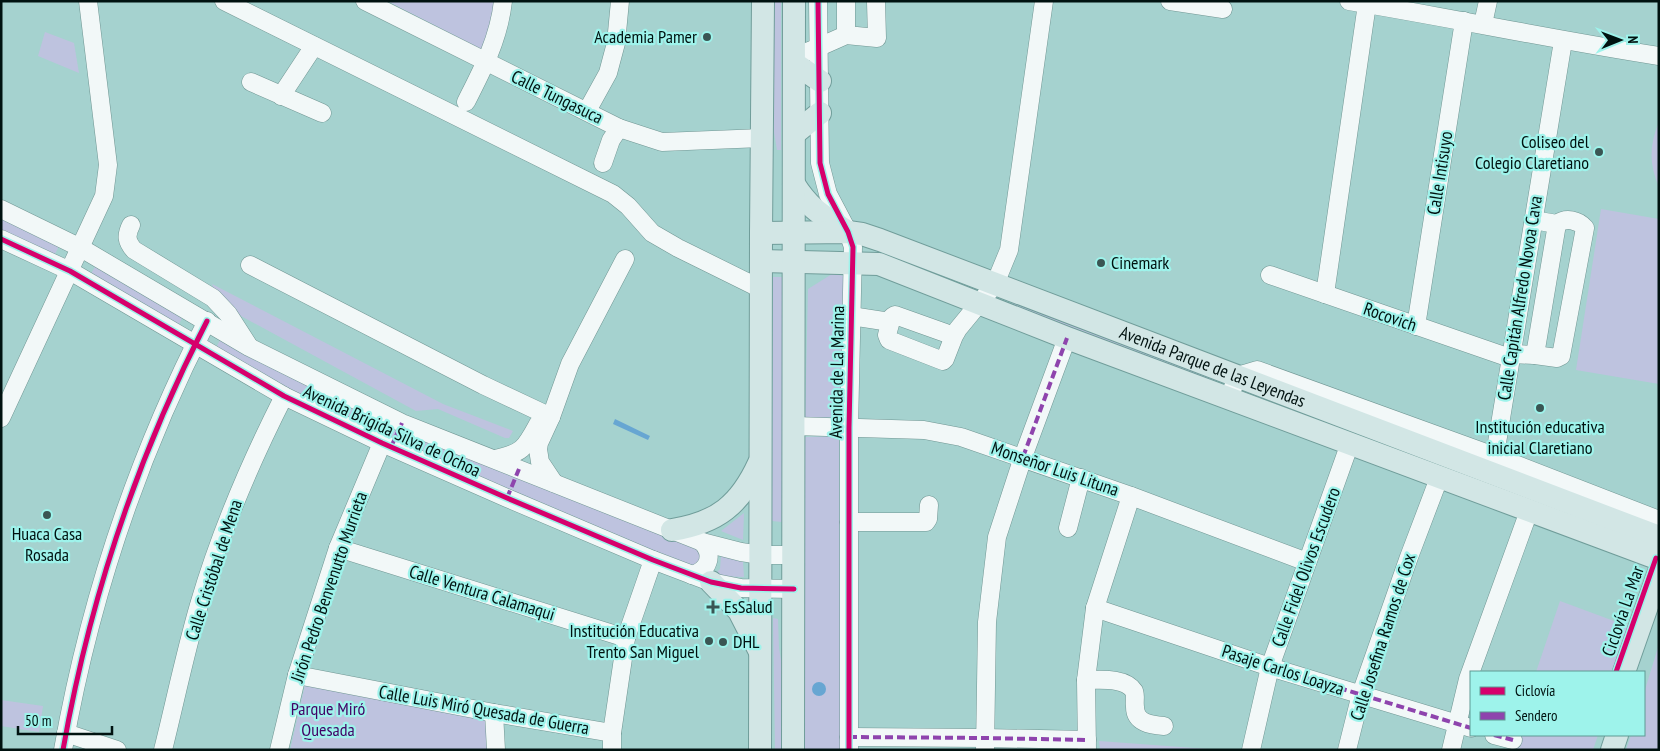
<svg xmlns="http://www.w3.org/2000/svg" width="1660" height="751" font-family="'PT Sans Narrow',sans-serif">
  <rect width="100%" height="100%" fill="#a5d2cf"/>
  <g fill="#bec3df">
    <polygon points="387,1 496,1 492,21 483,50"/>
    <polygon points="773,1 781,1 781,150 777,150 772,121"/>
    <polygon points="45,32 74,43 79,73 38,56"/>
    <path d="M1659,122v65c-10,-22 -10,-42 0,-65z"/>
    <polygon points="1601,209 1659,219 1659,384 1576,370"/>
    <polygon points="1,215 60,244 54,256 1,232"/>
    <polygon points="96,265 183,316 177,328 89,277"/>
    <polygon points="832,274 845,276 843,411 834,417 805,419 808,289"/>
    <polygon points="773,277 782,277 782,522 772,521"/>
    <polygon points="212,284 443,404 513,431 509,438 505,438 438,409 416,411 241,316 214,290"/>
    <polygon points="1013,299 1217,378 1213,384 1012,305"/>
    <polygon points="220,340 330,395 332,400 331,406 323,409 215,350"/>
    <polygon points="348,403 353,403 703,552 697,569 343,418 341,409"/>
    <polygon points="839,436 840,750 804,750 805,437"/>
    <polygon points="744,513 743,540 721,531"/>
    <polygon points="724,555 743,562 744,577 717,576 715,574 720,569 721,556"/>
    <polygon points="1560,601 1633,628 1619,672 1536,672"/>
    <polygon points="773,618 778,619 779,648 785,683 784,750 775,750"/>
    <polygon points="1659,644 1659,750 1626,750 1631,735 1644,735 1644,693"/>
    <polygon points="305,685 490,721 490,750 290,750"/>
    <polygon points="1,700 43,706 39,732 1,726"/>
    <polygon points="1515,735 1598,735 1593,750 1511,750"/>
    <polygon points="1099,741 1222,750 1100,750"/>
  </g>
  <g fill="#67a6d2">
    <polygon points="615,419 650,436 648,440 613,424"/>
    <circle cx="819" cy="689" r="7"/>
  </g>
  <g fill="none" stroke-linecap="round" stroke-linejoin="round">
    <defs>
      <g id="minor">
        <polyline points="224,1 613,194 628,206 652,233 678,248 761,289"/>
        <polyline points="365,1 619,128 662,142 762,138"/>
        <polyline points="818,1 820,163 828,194 848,232 853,247 849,428 849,750"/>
        <polyline points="846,1 846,35"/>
        <polyline points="1170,1 1223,9"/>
        <path d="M1349,1c103,17 206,39 310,55"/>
        <polyline points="1483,24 1488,1"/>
        <polyline points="794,57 819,47 846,35 877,38 876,2"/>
        <polyline points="251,82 322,113"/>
        <polyline points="281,96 314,46"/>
        <path d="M466,102c17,-33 33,-64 37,-101"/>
        <polyline points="587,111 608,73 616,43 620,1"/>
        <polyline points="603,163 611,140 619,128"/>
        <polyline points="1,209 81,248 249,347 402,423 702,542 741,552 761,555 794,555"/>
        <path d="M131,225c-5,10 -5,16 3,25l79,48 15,16 20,31"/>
        <polyline points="1,239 70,271 284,396 382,443 507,498 653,560 711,582 741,588 794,589"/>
        <polyline points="250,265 483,385 551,417"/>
        <polyline points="1270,275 1510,358"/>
        <polyline points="1325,294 1367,4"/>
        <polyline points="851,316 890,322"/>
        <polyline points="1416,326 1464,21"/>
        <polyline points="954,336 895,315 892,317 887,335 889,340 943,361 945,359 954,336 958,329 995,284 1009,250 1044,1"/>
        <path d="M1511,354l24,1 22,3 4,-2 24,-128c-7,-8 -19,-11 -28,-4l-24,-4"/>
        <polyline points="1535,355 1557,224"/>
        <polyline points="1229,399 1237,376 1257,370 1494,456 1659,520"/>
        <polyline points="1,418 104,196 108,165 88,1"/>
        <polyline points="794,426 924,430 961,437 1131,496 1307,562"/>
        <path d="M495,459c28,-6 30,-11 43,-35"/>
        <polyline points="1493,467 1563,41"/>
        <polyline points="554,483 540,462 538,449 539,443 551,417 570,364 625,259"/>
        <polyline points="849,522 926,522 928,519 929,505"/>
        <polyline points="1068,528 1081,478"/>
        <polyline points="338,548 626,638"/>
        <path d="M692,575c17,-5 22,-20 10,-33"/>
        <polyline points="1095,608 1270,667 1471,728"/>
        <polyline points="297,675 494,713 612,733"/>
        <path d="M1086,680c14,0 39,-3 48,11 2,5 0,10 1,16 0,16 16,18 29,19"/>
        <polyline points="494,713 496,750"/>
        <polyline points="66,733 117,750"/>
        <polyline points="1494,735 1513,740"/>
        <polyline points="849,737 985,738 1087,740"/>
        <path d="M63,750c26,-148 75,-295 144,-429"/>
        <path d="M163,750c12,-48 22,-97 36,-145 21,-72 51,-142 85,-209"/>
        <polyline points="279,750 297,675 338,548 382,443"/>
        <polyline points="612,750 612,733 626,638 653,560"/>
        <polyline points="985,750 987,622 997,537 1023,457 1067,338"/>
        <polyline points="1087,750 1086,680 1095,608 1131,496"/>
        <polyline points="1251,750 1270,667 1350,443"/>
        <polyline points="1347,750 1361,694 1409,557 1439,478"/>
        <polyline points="1451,750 1468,679 1529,511"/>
      </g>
      <g id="major">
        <polyline points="794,63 820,81"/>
        <polyline points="794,134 820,113"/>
        <path d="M794,184c16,26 30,32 54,48"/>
        <path id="s1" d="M761,233l87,-1 14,2 18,6 779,297"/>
        <polyline points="761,261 879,264 1067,338 1659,559"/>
        <path d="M672,530c45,-7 68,-25 87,-67"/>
        <polyline points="711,582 739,611 759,650"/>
        <polyline points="1624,672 1659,572"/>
        <polyline points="760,750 761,233 763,1"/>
        <polyline points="793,750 794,1"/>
        <polyline points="1612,750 1617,735"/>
      </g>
    </defs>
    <use href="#minor" stroke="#709693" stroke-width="19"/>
    <use href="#major" stroke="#709d9a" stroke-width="24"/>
    <use href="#minor" stroke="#f2f8f8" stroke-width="18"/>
    <use href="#major" stroke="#d2e6e5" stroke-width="22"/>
    <g stroke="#8e44ad" stroke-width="4" stroke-dasharray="8 4" stroke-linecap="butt">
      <polyline points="391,447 402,423"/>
      <polyline points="1023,457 1067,338"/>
      <polyline points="507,498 519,469"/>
      <polyline points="1270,667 1471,728"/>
      <polyline points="1494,735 1513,740"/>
      <polyline points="849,737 985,738 1087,740"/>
    </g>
    <defs>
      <g id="cycleway">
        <polyline points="818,1 820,163 828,194 848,232 853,247 849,428 849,750"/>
        <polyline points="1,239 70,271 284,396 382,443 507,498 653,560 711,582 741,588 794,589"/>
        <polyline points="1616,672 1656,558"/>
        <path d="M63,750c26,-148 75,-295 144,-429"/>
      </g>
    </defs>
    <use href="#cycleway" stroke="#9ef3eb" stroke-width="8"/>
    <use href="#cycleway" stroke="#d6006c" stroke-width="5"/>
  </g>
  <g fill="#3a5553" stroke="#9ef3eb" stroke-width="2">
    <circle cx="707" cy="37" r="5"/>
    <circle cx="1599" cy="152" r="5"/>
    <circle cx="1101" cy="263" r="5"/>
    <circle cx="1540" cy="408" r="5"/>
    <circle cx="47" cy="515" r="5"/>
    <path d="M710.5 599.5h5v5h5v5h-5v5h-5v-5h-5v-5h5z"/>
    <circle cx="709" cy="641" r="5"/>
    <circle cx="723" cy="642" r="5"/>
  </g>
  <g text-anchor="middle" stroke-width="4.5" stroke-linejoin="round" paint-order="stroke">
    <g font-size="18" fill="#001210" stroke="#9ef3eb" text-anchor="end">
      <text x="697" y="43">Academia Pamer</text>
      <text x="1589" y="148">Coliseo del<tspan x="1589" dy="21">Colegio Claretiano</tspan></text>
      <text x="1111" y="269" text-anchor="start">Cinemark</text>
      <text x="1540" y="433" text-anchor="middle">Institución educativa<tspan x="1540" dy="21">inicial Claretiano</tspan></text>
      <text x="47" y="540" text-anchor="middle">Huaca Casa<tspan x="47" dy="21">Rosada</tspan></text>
      <text x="724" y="613" text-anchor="start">EsSalud</text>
      <text x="699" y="637">Institución Educativa<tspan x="699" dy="21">Trento San Miguel</tspan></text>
      <text x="733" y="648" text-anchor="start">DHL</text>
    </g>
    <g font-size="18" fill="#001210" stroke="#9ef3eb">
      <text transform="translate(557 97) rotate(26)" y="6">Calle Tungasuca</text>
      <text transform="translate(1440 173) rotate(-81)" y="6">Calle Intisuyo</text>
      <text transform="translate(1520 298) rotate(-81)" y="6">Calle Capitán Alfredo Novoa Cava</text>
      <text transform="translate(1390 317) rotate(19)" y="6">Rocovich</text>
      <text dy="6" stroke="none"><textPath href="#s1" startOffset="476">Avenida Parque de las Leyendas</textPath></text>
      <text transform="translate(837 372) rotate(-89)" y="6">Avenida de La Marina</text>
      <text transform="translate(392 431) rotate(25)" y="6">Avenida Brigida Silva de Ochoa</text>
      <text transform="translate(1055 469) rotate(19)" y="6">Monseñor Luis Lituna</text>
      <text transform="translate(1306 567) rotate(-70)" y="6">Calle Fidel Olivos Escudero</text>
      <text transform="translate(214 570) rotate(-72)" y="6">Calle Cristóbal de Mena</text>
      <text transform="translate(329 587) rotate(-71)" y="6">Jirón Pedro Benvenutto Murrieta</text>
      <text transform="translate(482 593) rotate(17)" y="6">Calle Ventura Calamaqui</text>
      <text transform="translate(1623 611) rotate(-71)" y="6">Ciclovía La Mar</text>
      <text transform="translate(1383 637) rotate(-72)" y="6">Calle Josefina Ramos de Cox</text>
      <text transform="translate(1283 670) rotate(18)" y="6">Pasaje Carlos Loayza</text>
      <text transform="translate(484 710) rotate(10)" y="6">Calle Luis Miró Quesada de Guerra</text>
    </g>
    <g font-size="18" fill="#420265" stroke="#9ef3eb">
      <text x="328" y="715">Parque Miró<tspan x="328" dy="21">Quesada</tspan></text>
    </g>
  </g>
  <rect width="1660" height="751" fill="none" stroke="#001210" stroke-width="5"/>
  <rect x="1470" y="671" width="175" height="65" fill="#9ef3eb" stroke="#5f9993"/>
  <rect x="1480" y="687" width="25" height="8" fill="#d6006c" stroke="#5f9993"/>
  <text x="1515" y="696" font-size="15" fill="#001210">Ciclovía</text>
  <rect x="1480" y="712" width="25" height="8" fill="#8e44ad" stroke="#5f9993"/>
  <text x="1515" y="721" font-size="15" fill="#001210">Sendero</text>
  <g transform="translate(1620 40) rotate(89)" stroke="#9ef3eb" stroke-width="4" paint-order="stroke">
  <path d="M0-4L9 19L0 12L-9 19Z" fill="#001210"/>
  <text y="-8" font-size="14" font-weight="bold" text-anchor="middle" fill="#001210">N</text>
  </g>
  <path d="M18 726v8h94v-8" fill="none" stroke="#001210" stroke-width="2.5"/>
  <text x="25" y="726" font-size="15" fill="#001210" stroke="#9ef3eb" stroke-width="4" paint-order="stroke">50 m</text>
</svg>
